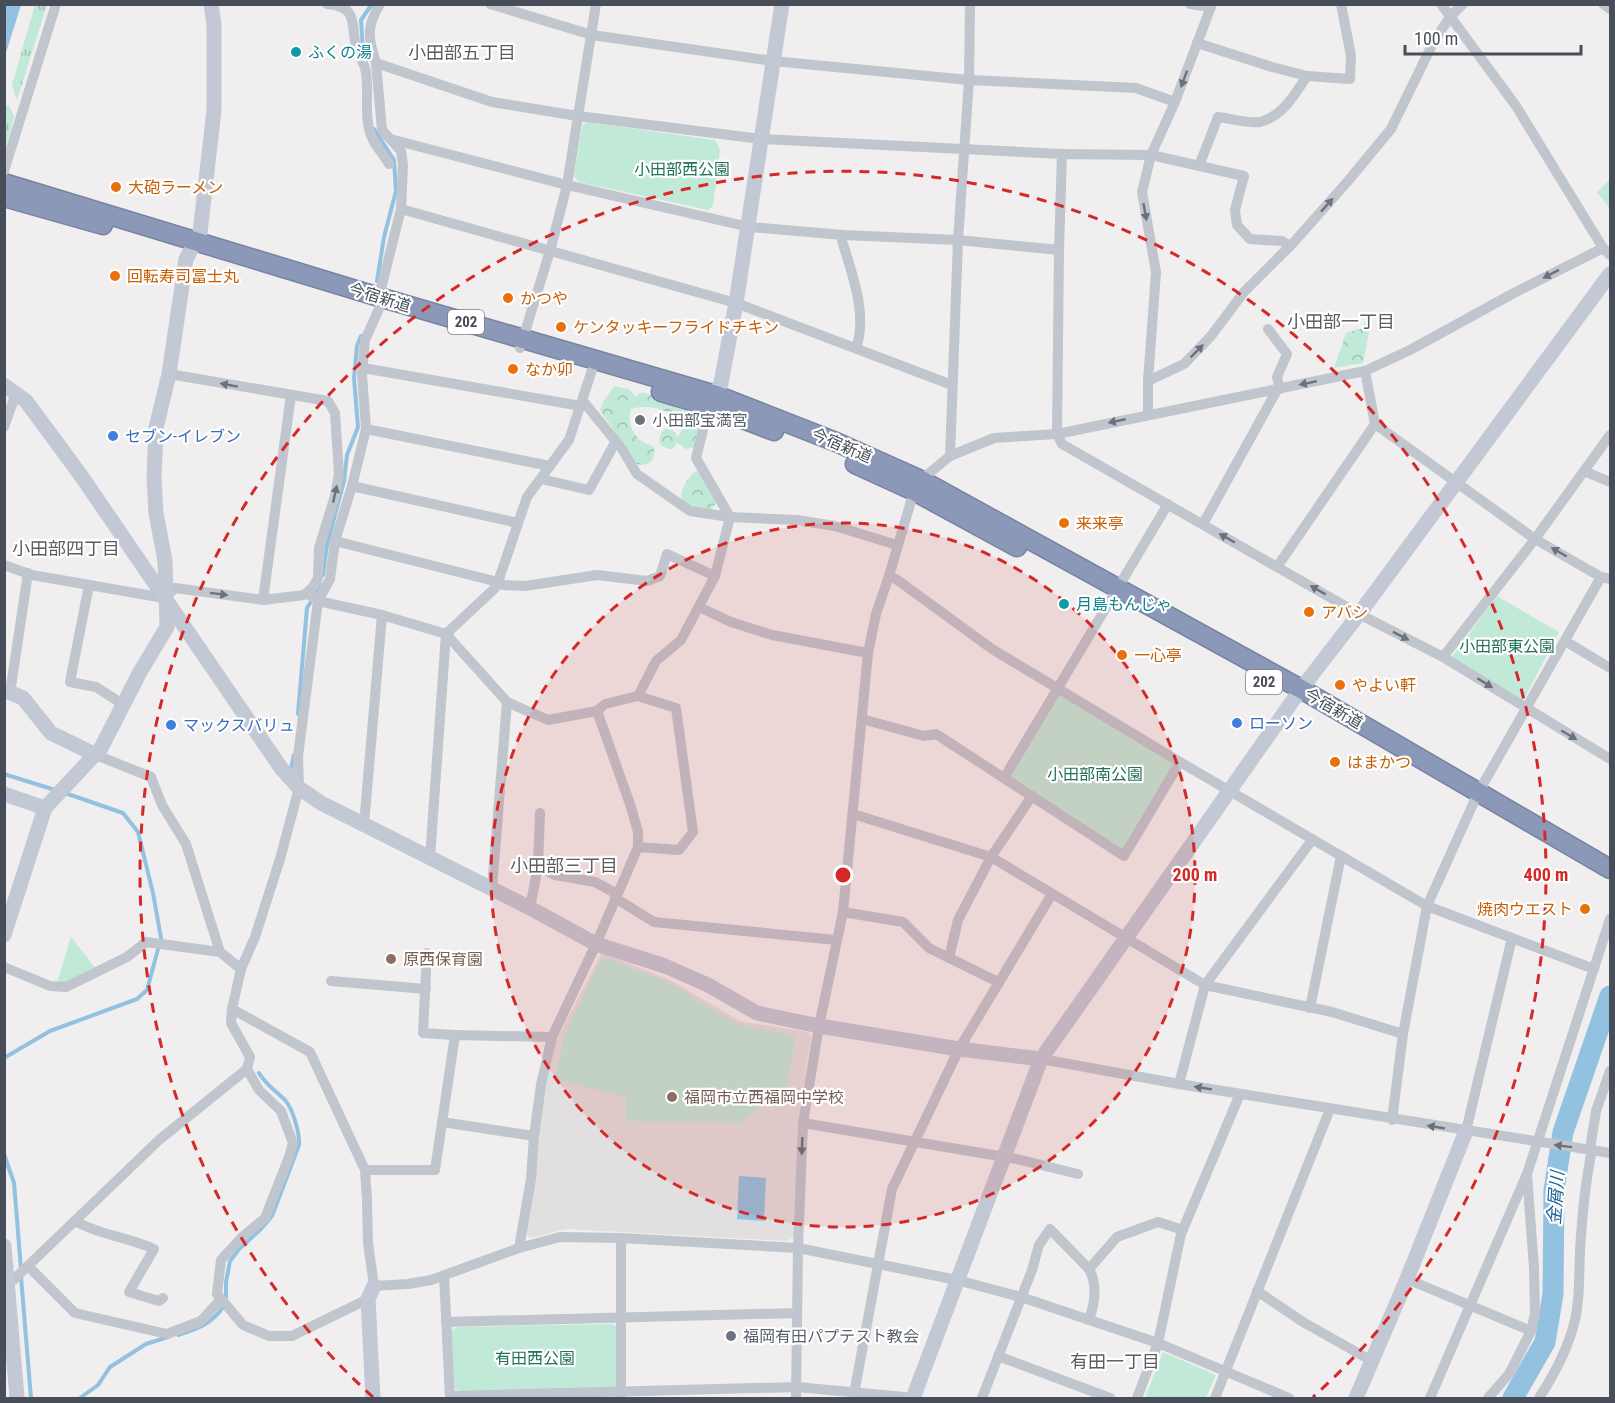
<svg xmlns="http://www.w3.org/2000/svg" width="1615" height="1403" font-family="'Roboto Condensed','Noto Sans JP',sans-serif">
  <defs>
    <pattern id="grass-tufts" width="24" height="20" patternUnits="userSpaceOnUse" patternTransform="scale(1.5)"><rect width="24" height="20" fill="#c1e9d8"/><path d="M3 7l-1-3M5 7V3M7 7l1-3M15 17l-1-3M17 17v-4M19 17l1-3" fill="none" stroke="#9fbfb2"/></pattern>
    <pattern id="forest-crowns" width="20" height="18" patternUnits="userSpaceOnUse" patternTransform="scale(1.5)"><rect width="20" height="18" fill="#c1e9d8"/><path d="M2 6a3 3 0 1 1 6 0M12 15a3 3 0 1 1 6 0" fill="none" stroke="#9fbfb2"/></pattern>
  </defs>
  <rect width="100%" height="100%" fill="#f0eeee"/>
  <polygon fill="#e1dfdf" points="602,953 672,981 740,1021 808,1032 811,1036 798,1123 794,1237 787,1241 566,1229 530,1238 526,1233 541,1108 556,1040"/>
  <g fill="url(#grass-tufts)">
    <polygon points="35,5 47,5 17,100 12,85"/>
    <polygon points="9,105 14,117 5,149 5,106"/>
  </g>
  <g fill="url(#forest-crowns)">
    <polygon points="1366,316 1372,316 1363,363 1334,368 1346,333 1363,328"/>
    <path d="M614,386l15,3 7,8 3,-4c7,-1 12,1 16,7 6,-2 12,0 16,5l16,3 2,3c6,-2 10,1 14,6l-7,30 -10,2 -9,-6 -4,6c-8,0 -11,-2 -14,-8l2,-8 4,-4c8,0 9,2 13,8l8,-15c-8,-1 -11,-4 -17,-9 -10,-6 -28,-8 -38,-4 -4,12 1,28 14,34 3,1 6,2 9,4 2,13 -5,20 -17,17l-37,-54 3,-8z"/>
    <path d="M696,471h3l17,32 -4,6 -20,-2 -10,-6c-3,-11 6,-24 14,-30z"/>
  </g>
  <g fill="#c1e9d8">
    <polygon points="586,122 715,140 720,150 713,206 708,210 579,182 574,176 582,127"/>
    <polygon points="1610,179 1610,209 1597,192"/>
    <polygon points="1497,596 1559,632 1523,701 1451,658"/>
    <polygon points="1060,694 1175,763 1124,851 1008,778"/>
    <polygon points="71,937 97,970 56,986"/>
    <polygon points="606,958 670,983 737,1024 796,1036 785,1097 772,1095 741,1123 626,1121 626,1097 555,1079 564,1037 599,964"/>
    <polygon points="613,1324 616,1327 619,1385 614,1389 461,1392 455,1389 451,1331 457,1327"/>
    <polygon points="1163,1352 1216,1375 1206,1398 1145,1398"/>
  </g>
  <g fill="#93c2e1">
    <polygon points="5,4 21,5 5,56 4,5"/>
    <polygon points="739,1176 766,1178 764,1221 737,1219"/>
  </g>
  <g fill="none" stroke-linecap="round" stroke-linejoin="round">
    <g stroke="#93c2e1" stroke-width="4">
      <polyline points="363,51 361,20 372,4"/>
      <polyline points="374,129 394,160 396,191 384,237 377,281"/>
      <polyline points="323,575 327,545 344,481 347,455 358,427 354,378 357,346 361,336"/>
      <polyline points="298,714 307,608 321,585"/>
      <polyline points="291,769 294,755"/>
      <polyline points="4,774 55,790"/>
      <polyline points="4,1058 50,1031 137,999 147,990 161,938 153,893 138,832 123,813 65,793"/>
      <polyline points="4,1154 14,1183 21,1269"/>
      <polyline points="21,1277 31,1398"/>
      <path d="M226,1300v-18l4,-21 9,-12 22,-20 11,-13 27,-71c1,-11 -6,-36 -14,-45 -9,-9 -19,-15 -26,-27"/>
      <path d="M178,1335c21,-6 34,-12 46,-29"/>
      <polyline points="80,1398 98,1385 110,1367 146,1344 168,1337"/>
    </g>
    <polyline stroke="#93c2e1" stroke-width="21" points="1513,1398 1545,1342 1553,1294 1554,1190 1563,1132 1610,996"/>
    <defs>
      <g id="highway">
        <polyline points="4,183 379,297 716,395 836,442 921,480 1301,689 1610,869"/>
        <polyline points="4,197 103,225"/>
        <polyline points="661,392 709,406 774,431"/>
        <polyline points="855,464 914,491 1017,547"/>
      </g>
    </defs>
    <use href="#highway" stroke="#7683a2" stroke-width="21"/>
    <g stroke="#c0c5ce" stroke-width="10">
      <path d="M327,4c31,2 24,20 29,43 2,7 7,14 9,21 5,20 -1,41 4,61 3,14 13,23 20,35"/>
      <path d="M380,4c-14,23 -12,34 -4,59l116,39 86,14 183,23 301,15"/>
      <polyline points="490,4 592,35 773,61 969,80 1136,88 1175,102"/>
      <polyline points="1190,4 1211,7"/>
      <polyline points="1441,4 1516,106 1603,248 1610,255"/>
      <polyline points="1603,4 1610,9"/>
      <polyline points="1197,43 1272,67 1307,76"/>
      <polyline points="376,63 382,130 401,151 403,165 401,209 379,297"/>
      <polyline points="390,139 567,185 749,227 843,235 958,240 1059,250"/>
      <path d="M1199,166l19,-49c10,1 33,7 42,5 23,-6 35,-28 47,-46l43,3 1,-23 -10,-52"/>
      <polyline points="4,171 56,4"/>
      <polyline points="401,209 736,303 952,385"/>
      <path d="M843,235l-1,6c10,32 26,75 14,107"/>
      <polyline points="1290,246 1282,241 1250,239 1237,225 1235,210 1244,176 1151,155 1062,154 1059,250 1057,434 1062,444 1359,614 1443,657 1610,759"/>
      <polyline points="1268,329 1287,354 1277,377 1280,389"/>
      <polyline points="520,348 550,251 567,185 596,4"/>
      <polyline points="363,368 581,406"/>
      <polyline points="1365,371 1375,424 1535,539 1601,577 1610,579"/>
      <polyline points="1148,381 1184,364 1211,336 1244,292 1294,242 1348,181 1391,129 1434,41 1450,17 1463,4"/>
      <polyline points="583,401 622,449 637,474 690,511 730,517 797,520 835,526 897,545"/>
      <polyline points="1148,414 1148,381 1156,272 1142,192 1151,155 1175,102 1212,4"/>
      <polyline points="4,427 16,393"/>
      <polyline points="366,429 362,374 365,340 379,309"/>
      <polyline points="950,456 958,240 969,80 970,4"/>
      <polyline points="550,466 366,429 352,486 335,541 330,579 318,601 298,756 299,788 280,859 255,937 241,969 232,1009 310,1052 365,1170 367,1200 368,1243 374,1286 408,1284 431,1280 519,1248 560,1237 621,1238"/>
      <polyline points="1584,471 1610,482"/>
      <polyline points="541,479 589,490 616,441"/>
      <polyline points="352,486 518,523"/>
      <polyline points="1203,524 1277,390"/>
      <polyline points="335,541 498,582 503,585 525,586 597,575 647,581 660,576 667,554 715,576"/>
      <polyline points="4,565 32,575 164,598 175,588 263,600 304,595 313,587 318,578 319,548 335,496 339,474 335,413 328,401 169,374"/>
      <polyline points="1277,567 1375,424"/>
      <polyline points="89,585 70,682 96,687 124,705"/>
      <polyline points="307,593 318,601 382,615 446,634 507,702 548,720 597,711 605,704 638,696 676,708 693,832 679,850 638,847 596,944 552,1037 541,1085 534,1136 531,1179 519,1248"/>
      <polyline points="263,600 291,395"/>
      <polyline points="699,607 731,622 772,635 868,653"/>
      <polyline points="1565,641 1610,668"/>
      <polyline points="1443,657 1535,539 1610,435"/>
      <polyline points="10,693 28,573"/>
      <polyline points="638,696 656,661 681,640 715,576 730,517 696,458 709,406"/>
      <polyline points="597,711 631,807 638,832 638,847"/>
      <polyline points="862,719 924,736 936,734 1124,856 1180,762"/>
      <polyline points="96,755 151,777 162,805 186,844 220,952 241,969"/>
      <polyline points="1004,778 1168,504"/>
      <polyline points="853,814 991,857 1205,985 1332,1012 1403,1034"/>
      <polyline points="364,825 382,615"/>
      <polyline points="430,858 446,634 495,588 498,582 527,497 569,440 592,370"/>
      <polyline points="538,866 555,875 595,882 617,894"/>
      <polyline points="492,888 507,702"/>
      <polyline points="615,898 654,922 836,940"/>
      <polyline points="530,908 538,866 540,813"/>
      <polyline points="843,912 903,922 929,948 998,982"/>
      <polyline points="427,953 423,1033 455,1035"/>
      <polyline points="949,958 958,920 991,857 1032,796"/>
      <polyline points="4,967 50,986 66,987 127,957 146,942 220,952"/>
      <polyline points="1594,969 1427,906 1180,762 992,649 896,579 889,576 914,491 921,480 950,456 994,438 1057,434 1365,371 1410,350 1514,293 1603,248"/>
      <polyline points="331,981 426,989"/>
      <polyline points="1310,1008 1341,856"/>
      <polyline points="1041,1059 1179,1084 1610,1153"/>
      <polyline points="247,1069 259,1090 281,1111 293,1143 289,1157 265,1218 242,1237 221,1260 217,1294 243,1325 269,1336 292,1336 368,1299"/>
      <polyline points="1179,1084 1205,985 1312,840"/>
      <polyline points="1392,1120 1403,1034 1427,906 1478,793 1601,577"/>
      <polyline points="442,1122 534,1136"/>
      <polyline points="803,1123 1017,1159 1078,1174"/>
      <polyline points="1466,1131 1512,938"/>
      <polyline points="1590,1149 1596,1111 1610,1071"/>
      <polyline points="365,1170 435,1170 455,1035 552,1037"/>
      <path d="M75,1221c24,14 53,16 79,28l-25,43 30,9 4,-3"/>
      <polyline points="28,1266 75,1313 167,1334 201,1321 221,1299"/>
      <path d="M1089,1269c9,16 6,34 0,51"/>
      <polyline points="444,1275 450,1398"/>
      <polyline points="1407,1279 1531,1331"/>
      <polyline points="8,1285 159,1140 247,1069 250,1057 231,1023 232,1009"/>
      <polyline points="1257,1291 1303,1322 1372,1361"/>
      <polyline points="446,1322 797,1313"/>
      <polyline points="998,1356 1110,1398"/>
      <polyline points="854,1394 892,1189 959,1049 1052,894"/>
      <polyline points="450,1396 797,1387 915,1398"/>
      <polyline points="621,1398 621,1238 798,1248 957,1280 1021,1297 1158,1343 1289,1398"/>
      <polyline points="796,1398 798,1248 803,1123 819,1026 843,912 868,653 876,614 889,576"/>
      <polyline points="982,1398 1032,1270 1039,1245 1050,1229 1089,1269 1117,1237 1158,1222 1183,1230"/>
      <polyline points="1137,1398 1158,1343 1181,1234 1240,1094"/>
      <polyline points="1215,1398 1330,1109"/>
      <polyline points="1430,1398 1526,1176"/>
      <polyline points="1488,1398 1509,1374 1531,1331 1535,1314 1534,1268 1527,1174 1610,919"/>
      <path d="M1539,1398c15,-23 28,-47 35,-74 6,-24 5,-49 6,-74 2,-33 5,-67 12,-100"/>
    </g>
    <g stroke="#c2c8d4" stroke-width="15">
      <polyline points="4,385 26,401 82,477 281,768 299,788 321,803 530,908 596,944 665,966 708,985 757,1013 819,1026 959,1049 1041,1059"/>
      <polyline points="710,405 721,383 736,303 782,4"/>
      <polyline points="4,690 23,698 51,733 96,755"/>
      <polyline points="4,794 45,808"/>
      <polyline points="4,935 45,808 101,748 140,672 167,627 165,561 156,513 154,478 156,428 169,374 186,259 200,233 214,110 214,25 211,4"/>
      <polyline points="4,1246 17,1398"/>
      <polyline points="373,1398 368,1299 374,1286"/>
      <polyline points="913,1398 1041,1059 1301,689 1359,614 1610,274"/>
      <polyline points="1356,1398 1407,1279 1466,1131"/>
    </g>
    <use href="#highway" stroke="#8b98b7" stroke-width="18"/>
  </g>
  <defs><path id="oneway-solid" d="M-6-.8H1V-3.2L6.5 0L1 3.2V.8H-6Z" transform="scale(1.5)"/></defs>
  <g fill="#6c727c">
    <use href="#oneway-solid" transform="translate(1184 79) rotate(110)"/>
    <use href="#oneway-solid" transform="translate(1327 205) rotate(-48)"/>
    <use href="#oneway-solid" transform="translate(1145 212) rotate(80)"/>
    <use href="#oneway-solid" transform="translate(1551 274) rotate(153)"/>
    <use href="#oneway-solid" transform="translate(1197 351) rotate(-45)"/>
    <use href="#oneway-solid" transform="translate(1308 383) rotate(168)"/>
    <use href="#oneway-solid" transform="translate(229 385) rotate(-170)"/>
    <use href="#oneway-solid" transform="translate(1117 421) rotate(168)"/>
    <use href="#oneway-solid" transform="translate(335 494) rotate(-78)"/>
    <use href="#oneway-solid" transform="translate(1227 538) rotate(-150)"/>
    <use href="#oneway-solid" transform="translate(1559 552) rotate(-150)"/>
    <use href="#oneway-solid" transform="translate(1318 590) rotate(-150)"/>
    <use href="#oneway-solid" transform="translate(219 594) rotate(7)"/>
    <use href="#oneway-solid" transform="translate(1401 636) rotate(27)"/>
    <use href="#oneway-solid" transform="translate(1485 683) rotate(32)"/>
    <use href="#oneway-solid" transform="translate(1569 735) rotate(30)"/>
    <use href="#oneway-solid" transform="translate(1203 1088) rotate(-171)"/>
    <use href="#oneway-solid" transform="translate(1436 1127) rotate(-171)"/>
    <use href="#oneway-solid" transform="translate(802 1146) rotate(92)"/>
    <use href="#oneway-solid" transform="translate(1563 1146) rotate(-173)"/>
  </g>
  <circle cx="843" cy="875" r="352" fill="#d62828" fill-opacity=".12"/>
  <g fill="none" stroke="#d62828" stroke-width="3" stroke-dasharray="10 8">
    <circle cx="843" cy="875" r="352"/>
    <path d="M373 1397A703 703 0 1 1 1313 1397"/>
  </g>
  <g fill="#0f9aa8" stroke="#fff" stroke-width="2">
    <circle cx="296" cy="52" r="6"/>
    <circle cx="1064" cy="604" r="6"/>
  </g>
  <g fill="#e8710a" stroke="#fff" stroke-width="2">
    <circle cx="116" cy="187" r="6"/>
    <circle cx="115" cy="276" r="6"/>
    <circle cx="508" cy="298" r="6"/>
    <circle cx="561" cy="327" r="6"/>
    <circle cx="513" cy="369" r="6"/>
    <circle cx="1064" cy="523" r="6"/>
    <circle cx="1309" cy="612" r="6"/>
    <circle cx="1122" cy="655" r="6"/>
    <circle cx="1340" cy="685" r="6"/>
    <circle cx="1335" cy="762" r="6"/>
    <circle cx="1585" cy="909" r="6"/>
  </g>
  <g fill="#6b7280" stroke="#fff" stroke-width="2">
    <circle cx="640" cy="420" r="6"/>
    <circle cx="731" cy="1336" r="6"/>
  </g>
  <g fill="#3f7fe0" stroke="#fff" stroke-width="2">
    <circle cx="113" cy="436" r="6"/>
    <circle cx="1237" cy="723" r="6"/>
    <circle cx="171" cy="725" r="6"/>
  </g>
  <g fill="#8d6e63" stroke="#fff" stroke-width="2">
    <circle cx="391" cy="959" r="6"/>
    <circle cx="672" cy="1097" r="6"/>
  </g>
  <g text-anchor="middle" stroke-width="4.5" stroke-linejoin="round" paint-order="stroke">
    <g fill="#fff" stroke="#7f838b" stroke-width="1.5">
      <rect x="448" y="310" width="36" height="24" rx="4.5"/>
      <rect x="1246" y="670" width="36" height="24" rx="4.5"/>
    </g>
    <g font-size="15" font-weight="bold" fill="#484e59">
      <text x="466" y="327">202</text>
      <text x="1264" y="687">202</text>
    </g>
    <g font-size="16" fill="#0d838f" stroke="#fff" text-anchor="start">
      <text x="308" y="58">ふくの湯</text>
      <text x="1076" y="610">月島もんじゃ</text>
    </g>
    <g font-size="16" fill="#227158" stroke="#fff">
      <text x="682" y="175">小田部西公園</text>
      <text x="1507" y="652">小田部東公園</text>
      <text x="1095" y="780">小田部南公園</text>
      <text x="535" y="1364">有田西公園</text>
    </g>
    <g font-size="16" fill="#c56008" stroke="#fff" text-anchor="start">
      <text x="128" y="193">大砲ラーメン</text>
      <text x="127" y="282">回転寿司冨士丸</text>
      <text x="520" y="304">かつや</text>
      <text x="573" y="333">ケンタッキーフライドチキン</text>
      <text x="525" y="375">なか卯</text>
      <text x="1076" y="529">来来亭</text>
      <text x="1321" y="618">アバシ</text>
      <text x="1134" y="661">一心亭</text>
      <text x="1352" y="691">やよい軒</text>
      <text x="1347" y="768">はまかつ</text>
      <text x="1573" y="915" text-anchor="end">焼肉ウエスト</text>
    </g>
    <g font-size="16" fill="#484e59" stroke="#fff">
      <text transform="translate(380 297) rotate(17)" y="6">今宿新道</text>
      <text transform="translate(842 445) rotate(23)" y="6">今宿新道</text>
      <text transform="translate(1334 708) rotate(30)" y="6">今宿新道</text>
    </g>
    <g font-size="16" fill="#5b616d" stroke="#fff" text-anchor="start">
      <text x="652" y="426">小田部宝満宮</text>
      <text x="743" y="1342">福岡有田パプテスト教会</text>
    </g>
    <g font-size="16" fill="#366cbe" stroke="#fff" text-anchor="start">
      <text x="125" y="442">セブン-イレブン</text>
      <text x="1249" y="729">ローソン</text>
      <text x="183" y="731">マックスバリュ</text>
    </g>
    <g font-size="16" fill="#785e54" stroke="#fff" text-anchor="start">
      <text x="403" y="965">原西保育園</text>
      <text x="684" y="1103">福岡市立西福岡中学校</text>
    </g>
    <g font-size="18" fill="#5b5d62" stroke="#fff">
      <text x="462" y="59">小田部五丁目</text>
      <text x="1341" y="328">小田部一丁目</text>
      <text x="66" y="555">小田部四丁目</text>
      <text x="564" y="872">小田部三丁目</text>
      <text x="1115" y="1368">有田一丁目</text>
    </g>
    <g font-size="18" font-style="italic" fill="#1d6697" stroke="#fff">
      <text transform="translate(1556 1198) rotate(-86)" y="6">金屑川</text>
    </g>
  </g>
  <circle cx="843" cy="875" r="9" fill="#d62828" stroke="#fff" stroke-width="3"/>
  <g font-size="18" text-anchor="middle" font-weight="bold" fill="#d62828" stroke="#fff" stroke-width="4.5" stroke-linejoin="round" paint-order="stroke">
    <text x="1195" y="881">200 m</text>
    <text x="1546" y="881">400 m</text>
  </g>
  <rect width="1615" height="1403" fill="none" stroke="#484e59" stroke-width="12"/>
  <path d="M1405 45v9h176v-9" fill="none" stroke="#484e59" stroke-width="3"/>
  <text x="1414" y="45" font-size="18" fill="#484e59" stroke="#ffffff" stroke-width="4.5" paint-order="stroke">100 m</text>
</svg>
